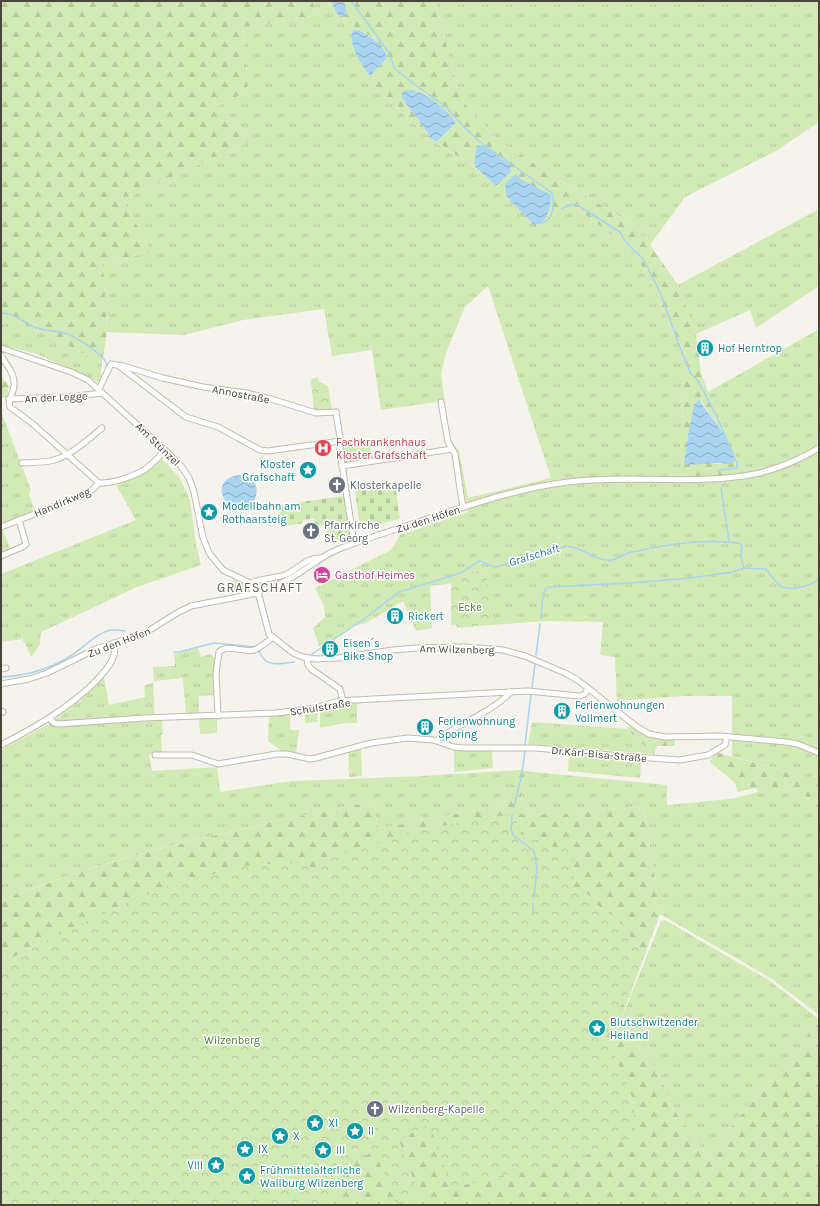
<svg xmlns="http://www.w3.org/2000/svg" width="820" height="1206" font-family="Karla,sans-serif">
  <defs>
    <pattern id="grass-tufts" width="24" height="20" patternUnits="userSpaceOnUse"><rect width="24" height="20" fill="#d2eab5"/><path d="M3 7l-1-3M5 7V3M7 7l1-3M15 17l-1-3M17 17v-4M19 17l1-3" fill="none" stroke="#b6ca9c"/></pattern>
    <pattern id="forest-firs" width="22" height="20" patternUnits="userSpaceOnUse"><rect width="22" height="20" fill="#d2eab5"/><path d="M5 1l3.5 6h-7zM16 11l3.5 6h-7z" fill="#b6ca9c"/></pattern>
    <pattern id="cemetery-stones" width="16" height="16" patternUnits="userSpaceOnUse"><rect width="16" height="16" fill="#d2eab5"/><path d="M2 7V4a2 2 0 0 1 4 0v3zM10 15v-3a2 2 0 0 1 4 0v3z" fill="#b6ca9c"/></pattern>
    <pattern id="park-crowns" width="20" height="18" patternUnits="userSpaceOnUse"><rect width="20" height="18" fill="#d2eab5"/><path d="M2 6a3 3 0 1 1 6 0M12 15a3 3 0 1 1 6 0" fill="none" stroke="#b6ca9c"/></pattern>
    <pattern id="water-waves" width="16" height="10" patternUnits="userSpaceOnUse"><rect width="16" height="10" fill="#a9d4f2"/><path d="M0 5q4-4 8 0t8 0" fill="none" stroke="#8caec5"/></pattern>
  </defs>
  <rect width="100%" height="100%" fill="#f6f3ec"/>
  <g fill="url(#grass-tufts)" fill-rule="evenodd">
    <path d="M312,1h19l5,10 5,7 11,17 3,17 15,24 6,13 50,45 2,-1 1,4c14,12 32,19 46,31 22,17 41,40 60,60l32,-27 51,38 21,21 45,92 3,18 -4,15 -2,97 65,-2 -38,-88 111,-63v447l-17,1 -17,-6 -53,-15v-60h-49l-66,5 -2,-44 -15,-2 3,-33 -57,-1 -55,4 -6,-56 -29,7 1,7 -27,3 2,42 -16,3 -13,-30 -37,22 -14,3 -5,6 -28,14 -6,-18 12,-11 -1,-11 -9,-18 76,-38 9,-15 68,-23 -11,-61 -8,-11 -6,-39 -62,9 -9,-60 -40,6 -8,-47 -81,11 -59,15 -77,-3 -4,-69 48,-11 -28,-53 128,-58 -8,-12 -26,-23 31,-15 -5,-64 74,-12zM488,286l63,192 -83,20 -9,-47 -9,-12 -9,-65 5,-21 19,-46z"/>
    <polygon points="436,1 819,1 819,122 776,151 685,197 650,245 632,224 558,179 500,142 467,106 458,93"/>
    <polygon points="819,209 819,286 756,328 750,310 696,334 678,285"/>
    <polygon points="1,312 102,363 100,383 37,354 1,345"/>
    <polygon points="1,411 31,490 29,495 36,514 2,528 11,550 1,554"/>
    <polygon points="388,437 391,456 382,458 387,455 389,448 386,441 379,439 372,442 370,449 373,456 380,458 347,463 343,460 341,447 352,440 360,441 365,439 370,441 375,439"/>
    <polygon points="162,459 179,477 190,500 196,544 201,565 137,587 41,632 40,645 31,657 26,645 22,639 1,642 1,574 136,520 116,485 149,470"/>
    <polygon points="198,648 201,657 210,654 216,659 215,695 199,696 199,714 186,715 183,678 154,681 153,667 175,666 174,654"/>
    <path d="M104,677l5,28 36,-8 -1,-11 9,-4 2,38h7l1,14 -2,1 1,18 -13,1 3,17 65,-4 3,25 72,-11 131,-5 97,-6 -17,35 -126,24 -2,-28c-127,26 -255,51 -374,100v-151l51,-28 30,-23z"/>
    <polygon points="357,702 357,723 345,723 320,728 320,709 335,705"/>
    <polygon points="318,708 317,722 305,723 305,711"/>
    <polygon points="290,713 290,730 299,730 296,754 284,753 268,741 269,715"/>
    <polygon points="199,717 217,717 217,733 200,734"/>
    <polygon points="532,722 627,729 654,754 528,744"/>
    <polygon points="361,746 362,776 349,777 348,750"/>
    <polygon points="454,750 492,751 493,768 454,772"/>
    <polygon points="569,755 641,763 640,778 568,771"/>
    <polygon points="525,771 667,785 667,805 730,799 758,792 791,789 807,797 819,810 819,1015 772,979 660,914 644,809 641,807 562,814 523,815 519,811"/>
    <polygon points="665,920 770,981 819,1019 817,1025 707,1156 672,1107 650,1052 626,1041 616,1032 661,921"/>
  </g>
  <g fill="url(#forest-firs)" fill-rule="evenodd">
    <polygon points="1,1 312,1 317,15 243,27 248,91 217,106 243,129 251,141 123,199 151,252 103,263 107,332 102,363 1,312"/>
    <path d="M331,1h105l22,92 9,13 33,36 58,37 74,45 18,21 28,40 18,49 5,39 7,19 39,88 -66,2 2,-97 4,-15 -3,-18 -45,-92 -21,-21 -51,-38 -32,27 -40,-42h2l13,-22 -8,-4 -8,-6 -18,2 -2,6 2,3 -1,2 -39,-25 20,-19 -39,-32h-12l-3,7 26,35 -2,1 -50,-45 -6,-13 17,-18c-2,-9 -13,-21 -22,-25 -3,-1 -9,-1 -13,-1v3c-7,-10 -17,-23 -21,-34zM516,174l6,6 24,38 -8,7h-4l-28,-29 -1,-13zM701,401l23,33 5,30 -45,-1 4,-27z"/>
    <polygon points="1,376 9,386 7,397 1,398"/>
    <polygon points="629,726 651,737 675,740 675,746 657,746 654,754 627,729"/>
    <polygon points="715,752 785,771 802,777 819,776 819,785 817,787 819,792 819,810 807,797 791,789 758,792 756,788 738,792 735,783 710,762"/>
    <path d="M520,770l5,1 -6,40 4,4 39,-1 79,-7 3,2 16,105 -44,118 10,9 24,11 22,55 35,49 110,-131 2,-4v184h-818v-304c120,-49 248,-74 374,-100l2,28 126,-24z"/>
  </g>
  <g fill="url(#cemetery-stones)">
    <polygon points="395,483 400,519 360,528 355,490"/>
    <polygon points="344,496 351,540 341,543 338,540 328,539 325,525 315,526 314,519 303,520 303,523 281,527 278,505"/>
  </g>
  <g fill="url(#park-crowns)">
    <polygon points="318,377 319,382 328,386 332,409 322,411 314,410 311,381 312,379"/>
    <polygon points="486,569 491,625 457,628 456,624 451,625 451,583 457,582 455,576"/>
    <polygon points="234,580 244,584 246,588 245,591 234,594 233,593 230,583"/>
    <polygon points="511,815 517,815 517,833 535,838 556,848 566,842 571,843 573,847 574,887 596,899 595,903 613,916 630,932 631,944 646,951 634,983 611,1024 604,1040 613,1051 634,1101 634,1124 637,1136 562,1164 502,1176 451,1188 429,1124 399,1140 420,1197 396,1204 375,1151 332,1172 322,1178 333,1205 1,1205 1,963 76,926 156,890 174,884 245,866 289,862 299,867 316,867 320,866 330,859 339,855 377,842 429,826 441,826 482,818"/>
  </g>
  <g fill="url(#water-waves)">
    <polygon points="331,1 344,1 347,14 341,18 336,12"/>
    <path d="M354,30c13,1 31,16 33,28l-17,18c-9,-13 -20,-27 -18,-44z"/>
    <path d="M411,90c14,2 35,19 44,31l1,2 -20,19 -7,-5 -1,-4 -26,-35 -1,-3 3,-4z"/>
    <path d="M482,145c10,3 16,14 28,19l1,8 -15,14 -21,-19 1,-2 -2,-3c3,-6 1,-11 3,-16z"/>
    <path d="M516,174l6,6 29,15c0,11 -4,30 -17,30l-28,-29 -1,-13z"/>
    <polygon points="699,400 724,434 734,457 734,462 729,464 718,463 687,465 684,463 688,436 694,405"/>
    <path d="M238,475c16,2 23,11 16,26 -30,19 -47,-21 -16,-26z"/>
  </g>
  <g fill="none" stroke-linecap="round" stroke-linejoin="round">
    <g stroke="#a9d4f2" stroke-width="1.5">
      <path d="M351,1l23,31 15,21 6,16 23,18 27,19 19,21 15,14 73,52c3,10 2,29 -12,30"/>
      <path d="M562,209c7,-4 10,-6 17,-3l41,26 5,9 19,19 15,30 19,52 13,32 6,5 20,38 20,46v5l-18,2 -1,2"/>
      <path d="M1,313c15,1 18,7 31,13 9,5 22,4 32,7 10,2 39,21 42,30 1,2 0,4 1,6"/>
      <polyline points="721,488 729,541"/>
      <polyline points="541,618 543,594 546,589 549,587 630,583 690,578 733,572 744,568"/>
      <path d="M258,650c3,4 5,9 8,11 7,5 20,2 28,1"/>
      <polyline points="174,652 179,652 214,643 256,647"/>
      <path d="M312,654l52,-35 35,-27 62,-19 18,-12c6,0 9,6 17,6l70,-21c16,0 29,16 46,14 5,-1 9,-4 14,-6 4,-2 8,-3 12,-3 33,-8 67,-12 101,-8l3,3 -1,10 3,12 22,1c12,17 17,24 39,17 5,-2 10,-3 14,-7"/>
      <polyline points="536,655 540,624"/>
      <path d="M1,677c23,-1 48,-8 68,-20 12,-7 25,-22 38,-26 5,-2 12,-1 18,0"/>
      <polyline points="532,687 535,664"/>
      <polyline points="525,745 531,694"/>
      <polyline points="514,807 522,774 525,750"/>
      <polyline points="512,815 511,829 513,835 534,851 537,868 534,897"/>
      <polyline points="533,912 533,904"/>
    </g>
    <defs>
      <g id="minor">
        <polyline points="1,348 71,372 88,380 165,450 181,466 189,478 194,492 203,538 209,553 223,570 250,583 254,594"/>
        <path d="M1,355c5,10 14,18 13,30 0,9 -7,13 -4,22l23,17 66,59"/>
        <polyline points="119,366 186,417 218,427 260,450 268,451 340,441"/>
        <polyline points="99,389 111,364 123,366 163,378 203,387 246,393 271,399 316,413 336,412 340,438 340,452 354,543"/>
        <polyline points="9,399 68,397 102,393"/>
        <polyline points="441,402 448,442 455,454 463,508"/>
        <path d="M22,463c11,-1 22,0 32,-3 16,-4 35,-21 48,-32"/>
        <polyline points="342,466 452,449"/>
        <path d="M1,527l85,-33 6,-4 7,-7c12,1 35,-7 45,-13 8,-5 15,-13 21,-20"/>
        <polyline points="1,556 24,546 26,544 19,520"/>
        <path d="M250,583c12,-5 25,-4 37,-9 12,-6 20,-17 34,-16"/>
        <polyline points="258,592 269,634 293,653 303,657 316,659 338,658 393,650 417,648 465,647 503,650 525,656 565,673 579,681 637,727 649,734 665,737 720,736 786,742 798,744 819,753"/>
        <polyline points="307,658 308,665 311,669 340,689 343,701"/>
        <polyline points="1,669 6,668"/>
        <path d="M1,684l28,-5 18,-6 49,-24 49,-16 32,-20 14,-7 57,-11 28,-9 17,-9 35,-23 13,-6c35,-13 69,-23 104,-35 40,-13 81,-26 123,-31 62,-8 125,4 187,-8 23,-5 44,-14 64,-26"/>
        <polyline points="1,711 3,712"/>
        <path d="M218,716l-2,-43 3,-21c9,-9 24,1 35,-2 6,-2 13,-8 19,-13"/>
        <polyline points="50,719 54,723 58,724 144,718 276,713 315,708 339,701 373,699 528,691 579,696 585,694 588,689"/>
        <path d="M437,740c23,-17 53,-27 74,-48"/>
        <path d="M1,745c36,-19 67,-36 96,-65 9,-10 21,-22 17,-37"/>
        <polyline points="155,755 192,755 218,764 277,754 287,754 310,759 316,758 371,743 408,738 433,740 454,747 463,748 536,748 621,756 680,760 708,755 725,745 727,737"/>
      </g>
    </defs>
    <use href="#minor" stroke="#c2bbae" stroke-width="7"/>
    <use href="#minor" stroke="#fff" stroke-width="5"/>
  </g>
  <defs>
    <symbol id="building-disc" viewBox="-11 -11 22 22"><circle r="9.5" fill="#0f9aa8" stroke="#fff"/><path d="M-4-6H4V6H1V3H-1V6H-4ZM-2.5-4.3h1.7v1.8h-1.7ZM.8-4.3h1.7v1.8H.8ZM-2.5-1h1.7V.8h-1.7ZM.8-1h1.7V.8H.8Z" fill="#fff"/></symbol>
    <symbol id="hospital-disc" viewBox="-11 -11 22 22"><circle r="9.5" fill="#e0444e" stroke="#fff"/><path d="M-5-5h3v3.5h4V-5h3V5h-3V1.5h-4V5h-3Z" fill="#fff"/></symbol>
    <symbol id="sight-disc" viewBox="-11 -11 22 22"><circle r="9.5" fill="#0f9aa8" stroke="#fff"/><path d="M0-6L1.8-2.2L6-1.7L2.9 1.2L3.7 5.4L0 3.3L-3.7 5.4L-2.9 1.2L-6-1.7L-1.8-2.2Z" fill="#fff"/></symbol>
    <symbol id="church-disc" viewBox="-11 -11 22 22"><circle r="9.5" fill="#6b7280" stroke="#fff"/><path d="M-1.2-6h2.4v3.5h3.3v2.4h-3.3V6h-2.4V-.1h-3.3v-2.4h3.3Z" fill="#fff"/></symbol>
    <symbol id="hotel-disc" viewBox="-11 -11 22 22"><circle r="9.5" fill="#d1479c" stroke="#fff"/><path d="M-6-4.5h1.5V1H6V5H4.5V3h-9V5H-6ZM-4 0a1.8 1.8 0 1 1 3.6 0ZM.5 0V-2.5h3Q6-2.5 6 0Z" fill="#fff"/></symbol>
  </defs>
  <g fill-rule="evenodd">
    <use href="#building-disc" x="695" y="338" width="20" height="20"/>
    <use href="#hospital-disc" x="313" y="438" width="20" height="20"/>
    <use href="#sight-disc" x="298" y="460" width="20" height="20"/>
    <use href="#church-disc" x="327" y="475" width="20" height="20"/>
    <use href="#sight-disc" x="199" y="502" width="20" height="20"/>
    <use href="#church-disc" x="301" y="521" width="20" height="20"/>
    <use href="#hotel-disc" x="312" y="565" width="20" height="20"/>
    <use href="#building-disc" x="385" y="606" width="20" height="20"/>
    <use href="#building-disc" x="320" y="639" width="20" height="20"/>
    <use href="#building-disc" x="552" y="701" width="20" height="20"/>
    <use href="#building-disc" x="415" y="717" width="20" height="20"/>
    <use href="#sight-disc" x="587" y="1018" width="20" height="20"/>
    <use href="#church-disc" x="365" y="1099" width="20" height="20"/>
    <use href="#sight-disc" x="305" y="1113" width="20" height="20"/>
    <use href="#sight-disc" x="345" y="1121" width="20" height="20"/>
    <use href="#sight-disc" x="270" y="1126" width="20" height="20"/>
    <use href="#sight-disc" x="235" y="1139" width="20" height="20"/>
    <use href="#sight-disc" x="313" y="1140" width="20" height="20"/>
    <use href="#sight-disc" x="206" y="1155" width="20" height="20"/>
    <use href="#sight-disc" x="237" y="1166" width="20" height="20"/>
  </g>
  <g text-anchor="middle" stroke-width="3" stroke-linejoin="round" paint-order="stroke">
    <g font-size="11" fill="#0d838f" stroke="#fff" text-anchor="start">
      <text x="718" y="352">Hof Herntrop</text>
      <text x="295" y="468" text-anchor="end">Kloster<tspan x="295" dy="13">Grafschaft</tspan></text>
      <text x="222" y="510">Modellbahn am<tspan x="222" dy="13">Rothaarsteig</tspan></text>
      <text x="408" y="620">Rickert</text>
      <text x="343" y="647">Eisen´s<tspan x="343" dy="13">Bike Shop</tspan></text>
      <text x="575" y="709">Ferienwohnungen<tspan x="575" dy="13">Vollmert</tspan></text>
      <text x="438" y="725">Ferienwohnung<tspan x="438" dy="13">Sporing</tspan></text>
      <text x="610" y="1026">Blutschwitzender<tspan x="610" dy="13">Heiland</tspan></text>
      <text x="328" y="1127">XI</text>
      <text x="368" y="1135">II</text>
      <text x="293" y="1140">X</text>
      <text x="258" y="1153">IX</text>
      <text x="336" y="1154">III</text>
      <text x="203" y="1169" text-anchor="end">VIII</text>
      <text x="260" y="1174">Frühmittelalterliche<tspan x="260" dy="13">Wallburg Wilzenberg</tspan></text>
    </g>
    <g font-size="11" fill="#4b4439" stroke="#fff">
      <text transform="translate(241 394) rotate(11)" y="4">Annostraße</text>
      <text transform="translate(56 397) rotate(-3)" y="4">An der Legge</text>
      <text transform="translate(158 444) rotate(44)" y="4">Am Stünzel</text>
      <text transform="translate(62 502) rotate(-23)" y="4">Handirkweg</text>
      <text transform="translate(428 519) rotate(-18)" y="4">Zu den Höfen</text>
      <text transform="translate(119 642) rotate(-21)" y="4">Zu den Höfen</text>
      <text transform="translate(457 649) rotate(1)" y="4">Am Wilzenberg</text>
      <text transform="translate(320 707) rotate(-9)" y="4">Schulstraße</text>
      <text transform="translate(599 754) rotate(5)" y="4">Dr.Karl-Bisa-Straße</text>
    </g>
    <g font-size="11" fill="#be3a42" stroke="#fff" text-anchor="start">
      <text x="336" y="446">Fachkrankenhaus<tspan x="336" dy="13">Kloster Grafschaft</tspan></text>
    </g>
    <g font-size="11" fill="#5b616d" stroke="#fff" text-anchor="start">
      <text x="350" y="489">Klosterkapelle</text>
      <text x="324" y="529">Pfarrkirche<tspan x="324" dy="13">St. Georg</tspan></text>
      <text x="388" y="1113">Wilzenberg-Kapelle</text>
    </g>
    <g font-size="11" fill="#b23c85" stroke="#fff" text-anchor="start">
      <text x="335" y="579">Gasthof Heimes</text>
    </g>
    <g font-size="11" fill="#4a7f2a" stroke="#fff">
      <text x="470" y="611">Ecke</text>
      <text x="232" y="1044">Wilzenberg</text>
    </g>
    <g font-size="12" font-style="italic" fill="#2e7ab2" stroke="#fff">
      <text transform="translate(534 555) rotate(-17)" y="4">Grafschaft</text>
    </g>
    <g font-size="13" letter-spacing="1" fill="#6e6250" stroke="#fff">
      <text x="260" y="592">GRAFSCHAFT</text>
    </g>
  </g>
  <rect width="820" height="1206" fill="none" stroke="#4b4439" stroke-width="4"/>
</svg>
